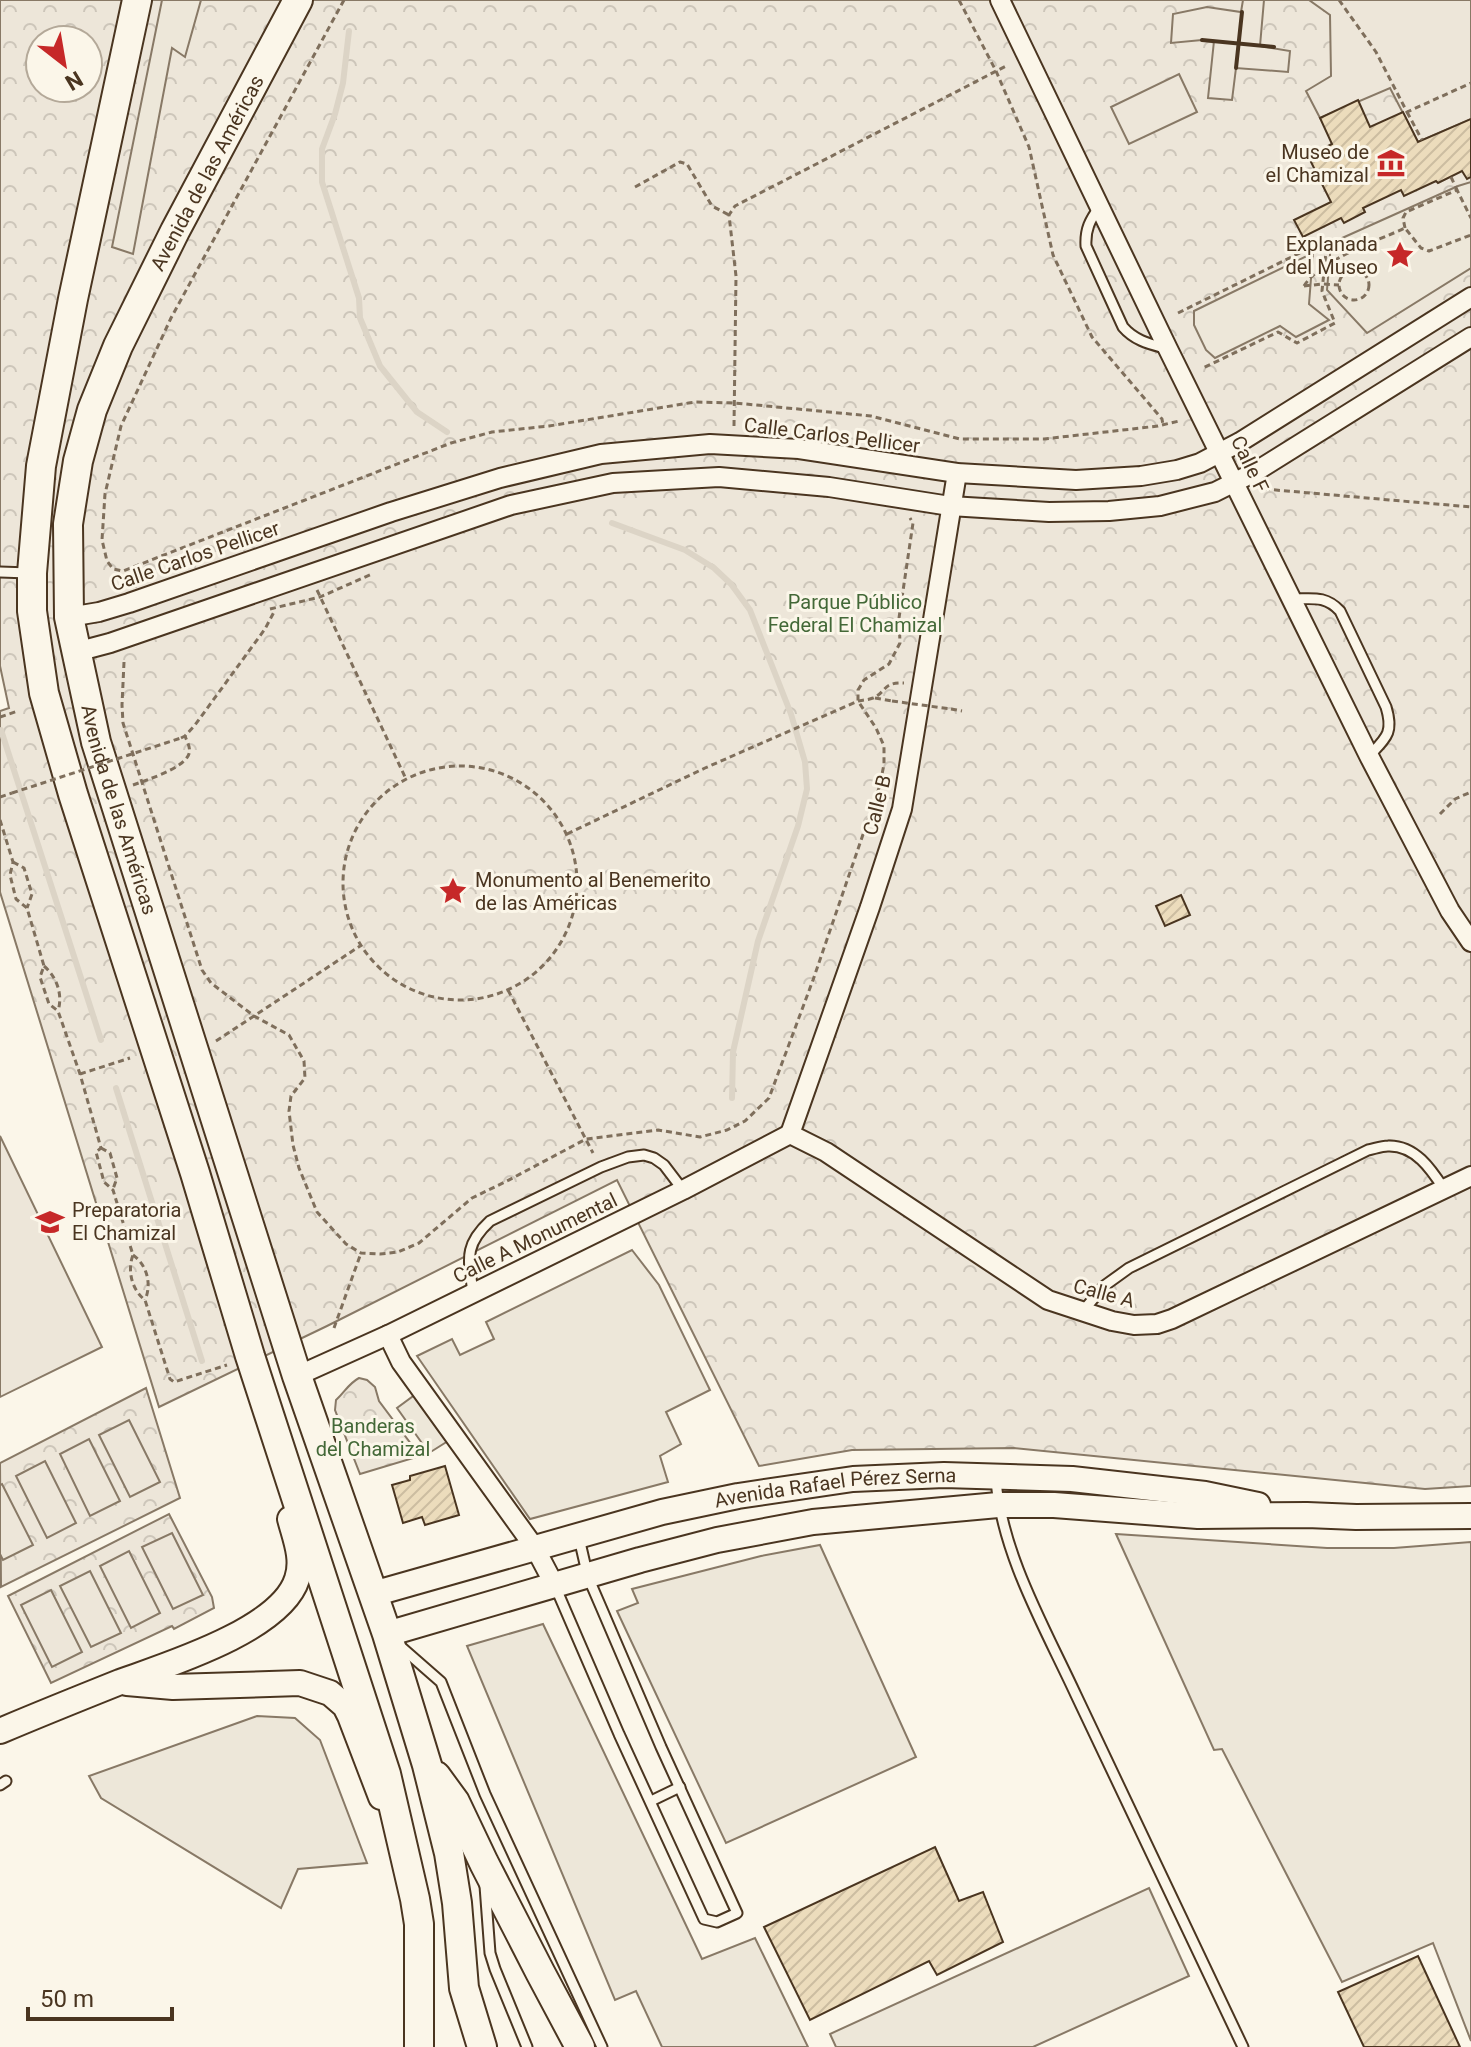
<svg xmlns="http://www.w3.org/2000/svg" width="1471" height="2047" font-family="Roboto,sans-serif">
  <defs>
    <pattern id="forest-crowns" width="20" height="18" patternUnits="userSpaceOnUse" patternTransform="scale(2)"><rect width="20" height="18" fill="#ede6d9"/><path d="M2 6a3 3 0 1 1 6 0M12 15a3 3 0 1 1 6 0" fill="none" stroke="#cdc6ba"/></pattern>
    <pattern id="building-hatch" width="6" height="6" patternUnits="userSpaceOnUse" patternTransform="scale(2)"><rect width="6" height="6" fill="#ecdcbc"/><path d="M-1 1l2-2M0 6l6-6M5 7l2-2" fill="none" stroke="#ccbda1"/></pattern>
  </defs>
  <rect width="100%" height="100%" fill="#fbf6e9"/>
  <g fill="url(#forest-crowns)" stroke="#887966" stroke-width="2" fill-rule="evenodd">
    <path d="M0,0h1471v1486l-46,3 -411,-41 -162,2 -93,16 -142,-286 -290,146 -168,81 -159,-515v-181l9,-3 -9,-42zM40,40h48v48h-48z"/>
    <path d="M359,1378l8,2 8,7 4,14 41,55 -60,18 -25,-64 1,-10c9,-8 12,-16 23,-22z"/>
    <polygon points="146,1388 180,1498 1,1587 0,1463"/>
    <polygon points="169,1514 212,1597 214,1608 174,1629 172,1626 51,1683 8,1596"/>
  </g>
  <g fill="#ede6d9" stroke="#887966" stroke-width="2">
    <polygon points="1243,0 1264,0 1260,46 1290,51 1288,72 1236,68 1232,100 1208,98 1214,41 1202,40 1171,43 1173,14 1207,7 1241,12"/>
    <polygon points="1309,0 1471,0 1471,119 1418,142 1390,88 1320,118 1306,91 1331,76 1330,15"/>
    <polygon points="1179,74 1197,112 1129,144 1111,107"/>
    <polygon points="0,1136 102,1347 0,1397"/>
    <polygon points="129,1420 160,1482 130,1497 99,1435"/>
    <polygon points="89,1439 120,1501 90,1516 60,1454"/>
    <polygon points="45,1461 76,1523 47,1538 16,1476"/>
    <polygon points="2,1484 33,1545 3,1560 0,1554 0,1485"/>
    <polygon points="172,1533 203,1595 173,1609 142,1547"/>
    <polygon points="129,1551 160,1613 131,1628 100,1566"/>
    <polygon points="90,1571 121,1633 91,1647 60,1586"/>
    <polygon points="51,1590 82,1652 52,1667 21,1605"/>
  </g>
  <g fill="#ede7d9" stroke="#887966" stroke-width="2">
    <polygon points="162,0 201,0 185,57 172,48 133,254 112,247"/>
    <polygon points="1471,182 1471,268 1367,333 1327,290 1331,243 1458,186"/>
    <polygon points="1313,253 1309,304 1329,320 1296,337 1280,326 1215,358 1206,350 1194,325 1194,311"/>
    <polygon points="632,1250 659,1285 710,1390 666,1412 681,1444 660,1456 668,1482 530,1519 417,1356 452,1339 460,1355 494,1339 486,1322"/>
    <polygon points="416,1394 448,1441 429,1453 397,1408"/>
    <polygon points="1116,1534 1327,1548 1394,1548 1471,1542 1471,2041 1433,1943 1342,1982 1222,1749 1214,1750"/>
    <polygon points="820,1545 916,1757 726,1843 617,1611 638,1603 632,1589 761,1556"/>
    <polygon points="543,1624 702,1959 755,1938 808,2047 662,2047 636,1991 615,2000 467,1646"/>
    <polygon points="257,1716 295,1718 320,1740 367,1863 298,1869 281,1908 101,1798 89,1776"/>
    <polygon points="1149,1888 1189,1976 1033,2047 836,2047 830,2034"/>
  </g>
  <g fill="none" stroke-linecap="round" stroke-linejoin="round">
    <g stroke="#dcd4c6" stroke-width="6">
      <polyline points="349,31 343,83 335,114 322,149 322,182 359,298 360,318 380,366 417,412 447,432"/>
      <polyline points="612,523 685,550 714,568 731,584 750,610 791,714 805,762 807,789 798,826 758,941 733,1052 732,1098"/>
      <polyline points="1,730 101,1040"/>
      <polyline points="116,1088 202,1361"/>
    </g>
  </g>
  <g fill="url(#building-hatch)" stroke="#4a3520" stroke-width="2">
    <polygon points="1358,100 1370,127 1403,112 1418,142 1471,119 1471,177 1467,179 1462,171 1438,183 1436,181 1404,196 1401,190 1363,208 1365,212 1344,223 1341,218 1303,237 1294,220 1331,202 1308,156 1332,144 1320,118"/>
    <polygon points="1181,895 1190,915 1165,926 1156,906"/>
    <polygon points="445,1466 459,1515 425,1525 422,1517 403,1523 392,1485 410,1480 410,1476"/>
    <polygon points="935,1847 959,1901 983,1892 1003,1942 937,1975 929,1961 810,2020 764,1927"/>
    <polygon points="1418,1956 1460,2047 1364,2047 1338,1992"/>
  </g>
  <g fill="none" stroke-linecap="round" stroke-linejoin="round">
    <defs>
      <g id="service">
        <path d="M1100,206c-10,14 -15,23 -14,40l37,81c12,14 27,17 45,22"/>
        <polyline points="0,572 29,573"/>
        <path d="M1292,599c20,0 33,-4 48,12l46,96c8,26 0,31 -17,49"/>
        <path d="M473,1293c-4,-33 -10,-47 17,-72l111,-54 27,-10 16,-2 10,3 10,7 19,25"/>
        <path d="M1083,1311l21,-25 25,-18 239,-118c6,-1 13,-4 20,-4 27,-1 43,23 56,43"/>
        <path d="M996,1480c6,74 49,148 80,215 55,118 111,235 167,352"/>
        <polyline points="555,1586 619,1734 704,1919 717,1922 737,1913 661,1747 601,1607 588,1577 579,1538"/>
        <polyline points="401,1647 441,1682 485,1794 602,2047"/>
        <polyline points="0,1785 6,1781"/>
        <polyline points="651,1801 680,1787"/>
        <polyline points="485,1886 490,1953 495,1969 527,2047"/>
      </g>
      <g id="minor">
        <polyline points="1000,0 1168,349 1369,756 1450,911 1471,942"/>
        <polyline points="69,617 99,612 129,603 391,512 500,478 601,454 710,444 799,449 957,473 1076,480 1141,476 1177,470 1200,463 1240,442 1471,297"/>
        <polyline points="76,652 110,643 511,505 613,483 719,477 829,487 950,506 1049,512 1109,511 1160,506 1215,492 1255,472 1471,337"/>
        <polyline points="790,1134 826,1152 1048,1300 1112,1321 1134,1325 1157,1324 1172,1319 1471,1176"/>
        <polyline points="790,1134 870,907 902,809 957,473"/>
        <polyline points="388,1335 401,1362 535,1548 555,1586"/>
        <polyline points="297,1376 388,1335 683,1190 790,1134"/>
      </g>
      <g id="secondary">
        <path id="s1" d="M373,1594l289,-82 76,-16 115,-17 91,-4 128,4 133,15 53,11"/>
        <polyline points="387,1634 640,1560 717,1540 813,1522 998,1505 1054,1505 1198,1516 1307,1515 1356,1517 1471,1516"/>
        <polyline points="127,1683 173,1687 300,1683 330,1693 345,1706 350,1716 381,1797"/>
        <path d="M0,1731c40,-17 80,-33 120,-49 47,-17 161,-52 177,-103 7,-20 -2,-41 -7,-60"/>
      </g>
      <g id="trunk">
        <polyline points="137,0 73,299 41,466 32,573 32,611 44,693 73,794 195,1173 250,1356 386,1774 415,1899 419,1924 419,2047"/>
        <path id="s2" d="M298,0l-123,231 -57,115 -26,64 -14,51 -10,63 1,93 27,125 201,634 90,258 40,131 22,88 8,50 7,85 18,59"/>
        <polyline points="436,1776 455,1802 484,1863 540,1972 580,2047"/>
      </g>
    </defs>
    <use href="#service" stroke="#4a3520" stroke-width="13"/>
    <use href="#minor" stroke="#4a3520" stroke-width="22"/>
    <use href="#secondary" stroke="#4a3520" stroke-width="28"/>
    <use href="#trunk" stroke="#4a3520" stroke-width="32"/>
    <g stroke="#7f6f5c" stroke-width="3" stroke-dasharray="6 4" stroke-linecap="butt">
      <polyline points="344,0 171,318 121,426 105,494 102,540 107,561 113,569 123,571 451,443 492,432 549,426 695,402 735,403 871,416 960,439 1044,439 1158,426 1179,421"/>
      <polyline points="959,0 996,71 1029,147 1053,255 1092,337 1162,419 1163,425"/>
      <polyline points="1339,0 1376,52 1407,112 1471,83"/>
      <polyline points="1407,112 1422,140"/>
      <polyline points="1451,177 1457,190"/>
      <polyline points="635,187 680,162 687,164 712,206 729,215"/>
      <polyline points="1405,228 1403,218 1406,212 1457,190 1471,218"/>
      <circle cx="1354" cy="285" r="15"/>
      <path d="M1304,286c16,-26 73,-45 101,-58l16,20 8,3 42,-16"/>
      <polyline points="1304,286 1322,284 1339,285"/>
      <polyline points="1178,313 1324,241 1327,242 1322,291 1335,323 1297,343 1278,332 1203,368"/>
      <polyline points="734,426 736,276 729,215 735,206 1008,65"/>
      <polyline points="1264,489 1471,507"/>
      <polyline points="317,590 406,779"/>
      <polyline points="270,609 320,597 372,574"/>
      <polyline points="124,662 122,705 123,723 202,970 211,983 254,1016 289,1035 304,1061 305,1078 291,1096 289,1111 293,1145 299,1168 317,1212 346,1244 361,1253 380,1254 398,1252 419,1243 472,1198 507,1181 586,1139 658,1130 700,1137 727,1130 745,1121 769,1098 813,980 880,785 884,764 884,746 876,728 858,701 858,690 864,680 889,664 900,643 899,618 913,523 910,518"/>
      <polyline points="875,698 892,701"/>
      <polyline points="951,709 962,711"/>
      <polyline points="0,717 18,711"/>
      <polyline points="181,738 185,736 195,725 265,629 275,610"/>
      <circle cx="460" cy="883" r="117"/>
      <path d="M133,785c14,-5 48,-16 55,-29 4,-7 -1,-14 -3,-20"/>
      <polyline points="0,797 12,793"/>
      <polyline points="1440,814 1455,799 1471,792"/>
      <path d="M0,820l13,42 -3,13 6,24 11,9 17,58 -4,11 9,27 9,7 22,63 21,74 -5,4 8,30 9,8 20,65c-6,16 -1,35 12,45l25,79 4,3 53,-17"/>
      <path d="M567,834l138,-66 153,-67c5,-1 10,-1 15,-3 14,-6 9,-16 31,-15"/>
      <polyline points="13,862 24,868 32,894 27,908"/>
      <path d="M44,966c13,11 19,29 14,45"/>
      <polyline points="508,990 593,1153"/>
      <polyline points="216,1041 360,946"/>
      <polyline points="80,1074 130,1058"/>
      <polyline points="101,1148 110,1153 117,1178 113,1189"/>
      <path d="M133,1255c14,10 19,29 12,45"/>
      <polyline points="334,1328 361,1253"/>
    </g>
    <use href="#service" stroke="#fbf6e9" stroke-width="9"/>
    <use href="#minor" stroke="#fbf6e9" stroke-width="18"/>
    <use href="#secondary" stroke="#fbf6e9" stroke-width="24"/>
    <use href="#trunk" stroke="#fbf6e9" stroke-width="28"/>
    <g stroke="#7f6f5c" stroke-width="3" stroke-dasharray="6 4" stroke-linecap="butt">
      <polyline points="892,701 951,709"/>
      <polyline points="12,793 181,738"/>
    </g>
    <g stroke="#4a3520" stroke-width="4">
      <polyline points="1202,40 1274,47"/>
      <polyline points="1236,68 1242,12"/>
    </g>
  </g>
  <defs>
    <symbol id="museum-bare" viewBox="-9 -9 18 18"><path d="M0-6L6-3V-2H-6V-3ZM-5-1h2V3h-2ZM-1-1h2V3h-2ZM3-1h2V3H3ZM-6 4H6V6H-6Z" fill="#c62828" stroke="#fbf6e9" stroke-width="2.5" paint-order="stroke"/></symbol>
    <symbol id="sight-bare" viewBox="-9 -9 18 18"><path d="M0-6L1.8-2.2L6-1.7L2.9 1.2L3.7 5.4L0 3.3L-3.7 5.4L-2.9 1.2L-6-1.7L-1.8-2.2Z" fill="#c62828" stroke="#fbf6e9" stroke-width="2.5" paint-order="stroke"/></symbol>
    <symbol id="school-bare" viewBox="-9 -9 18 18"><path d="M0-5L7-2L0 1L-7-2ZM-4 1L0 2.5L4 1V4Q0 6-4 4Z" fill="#c62828" stroke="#fbf6e9" stroke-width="2.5" paint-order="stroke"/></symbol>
  </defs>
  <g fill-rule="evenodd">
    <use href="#museum-bare" x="1371" y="143" width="40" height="40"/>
    <use href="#sight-bare" x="1380" y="235" width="40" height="40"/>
    <use href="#sight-bare" x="433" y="871" width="40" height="40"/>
    <use href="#school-bare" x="30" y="1202" width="40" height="40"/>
  </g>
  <g text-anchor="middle" stroke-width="6" stroke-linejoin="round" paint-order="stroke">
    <g font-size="20" fill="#4a3520" stroke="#fbf6e9" text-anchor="end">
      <text x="1369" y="159">Museo de<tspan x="1369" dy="23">el Chamizal</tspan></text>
      <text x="1378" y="251">Explanada<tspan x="1378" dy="23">del Museo</tspan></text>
      <text x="475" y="887" text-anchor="start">Monumento al Benemerito<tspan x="475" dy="23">de las Américas</tspan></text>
      <text x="72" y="1217" text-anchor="start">Preparatoria<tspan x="72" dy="23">El Chamizal</tspan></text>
    </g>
    <g font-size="20" fill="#4a3520" stroke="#fbf6e9">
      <text transform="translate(207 173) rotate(-62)" y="7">Avenida de las Américas</text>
      <text transform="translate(832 435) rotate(7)" y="7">Calle Carlos Pellicer</text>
      <text transform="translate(1250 464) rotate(64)" y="7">Calle F</text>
      <text transform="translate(195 556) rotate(-19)" y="7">Calle Carlos Pellicer</text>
      <text transform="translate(877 805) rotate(-76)" y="7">Calle B</text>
      <text dy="7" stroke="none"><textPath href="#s2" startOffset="868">Avenida de las Américas</textPath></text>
      <text transform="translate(535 1238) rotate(-26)" y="7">Calle A Monumental</text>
      <text transform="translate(1104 1293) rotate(15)" y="7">Calle A</text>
      <text dy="7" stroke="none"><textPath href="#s1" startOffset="476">Avenida Rafael Pérez Serna</textPath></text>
    </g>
    <g font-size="20" fill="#436837" stroke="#fbf6e9">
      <text x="855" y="609">Parque Público<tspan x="855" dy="23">Federal El Chamizal</tspan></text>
      <text x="373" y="1433">Banderas<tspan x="373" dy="23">del Chamizal</tspan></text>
    </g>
  </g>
  <g transform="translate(64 64) rotate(149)"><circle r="38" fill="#fbf6e9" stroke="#b4a999" stroke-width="2"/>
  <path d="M0-6L14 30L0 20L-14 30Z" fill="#c62828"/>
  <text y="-12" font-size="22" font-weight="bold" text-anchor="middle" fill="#4a3520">N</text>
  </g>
  <path d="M28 2007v12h144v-12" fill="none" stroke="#4a3520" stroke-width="4"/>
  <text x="40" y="2007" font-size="24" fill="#4a3520" stroke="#fbf6e9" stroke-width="6" paint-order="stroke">50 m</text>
</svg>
